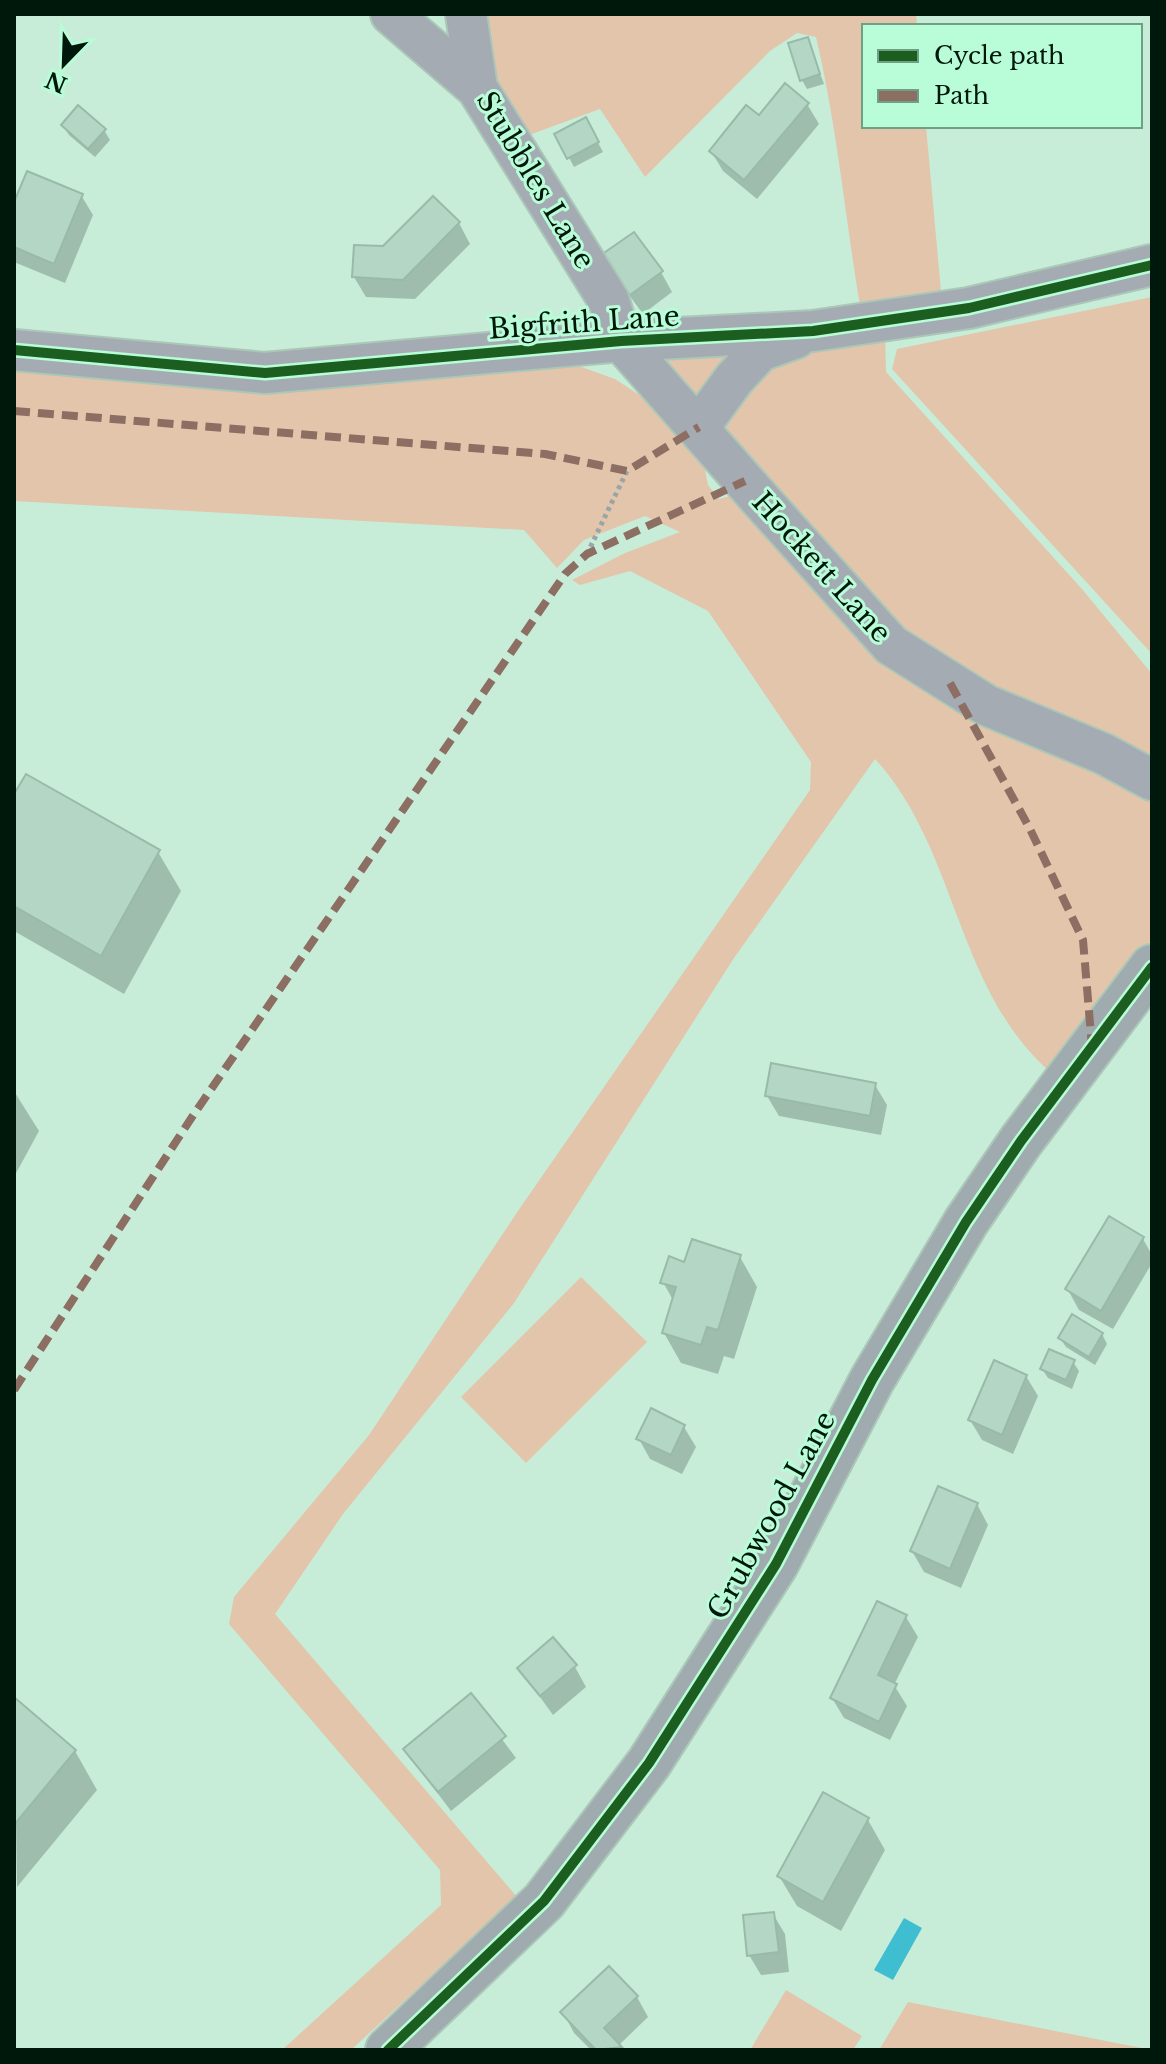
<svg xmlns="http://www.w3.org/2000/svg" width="1166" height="2064" font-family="'Libre Baskerville',serif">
  <rect width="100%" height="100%" fill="#c7edd9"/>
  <g fill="#e2c5ab">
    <path d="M480,14h436l1,12h-53v100h62l15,165 -81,15c-15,-90 -23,-180 -44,-269l-19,-4 -27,18 -125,126 -45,-68 -79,29 -34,-67z"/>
    <polygon points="1152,297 1152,654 892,369 897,349"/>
    <polygon points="885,332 886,372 1082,589 1152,674 1152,769 1022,709 908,637 722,435 735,397 786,351"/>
    <polygon points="747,350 707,407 658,363 661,352"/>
    <path d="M14,357l562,8 39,14 38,25 51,60 4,21 11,14 18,-5 76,82 339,219v144l-104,131c-92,-82 -91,-222 -173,-311l-141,199 -220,345 -171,211 -68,100 242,283 -166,153h-69l159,-145 -1,-35 -211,-246 5,-27 135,-162 151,-227 290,-418 1,-28 -103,-151 -78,-40 -50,14 -8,-5 53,-27 55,-21 -35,-16 -61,24 -27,28 -33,-38 -510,-29z"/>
    <polygon points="581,1277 647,1342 526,1463 461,1397"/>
    <polygon points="786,1990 862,2036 853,2050 750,2050"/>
    <polygon points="908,2002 1152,2050 879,2050"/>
  </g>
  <polygon fill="#3fbdd1" points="904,1918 922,1928 893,1980 874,1970"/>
  <g fill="#0003">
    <polygon points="807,39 824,84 807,89 802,80"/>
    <polygon points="807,104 819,124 757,199 723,171 711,151 759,118"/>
    <polygon points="586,120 603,152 574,167 557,135"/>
    <polygon points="63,126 104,130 110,140 95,157 69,135"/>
    <polygon points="81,195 93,215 65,283 14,262 14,208"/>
    <polygon points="433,198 459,223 470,244 415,299 366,297 354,277"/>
    <polygon points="661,272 672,292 643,314 615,276"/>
    <polygon points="14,798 158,852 181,891 124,994 14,931"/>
    <polygon points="875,1085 887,1105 881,1135 779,1116 767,1096"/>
    <polygon points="14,1091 39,1131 14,1177"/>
    <polygon points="1143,1239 1152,1255 1152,1263 1113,1329 1079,1310 1068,1290"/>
    <polygon points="740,1257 757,1287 734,1359 724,1356 718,1374 681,1363 664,1333 674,1302 663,1282 686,1264"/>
    <polygon points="1102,1334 1107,1344 1095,1365 1066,1347 1060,1338"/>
    <polygon points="1073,1362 1079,1371 1072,1389 1048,1378 1042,1369"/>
    <polygon points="1026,1376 1038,1396 1013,1454 982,1440 970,1420"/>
    <polygon points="684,1427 696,1447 682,1474 650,1459 639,1439"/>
    <polygon points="977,1504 988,1525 961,1588 924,1572 912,1551"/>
    <polygon points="878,1603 906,1617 918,1637 894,1685 907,1706 890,1740 844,1718 832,1698"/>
    <polygon points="575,1667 586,1687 553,1715 519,1668"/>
    <polygon points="470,1696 516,1758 451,1811 405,1750"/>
    <polygon points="14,1700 75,1751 97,1790 17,1887"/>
    <polygon points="868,1820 885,1850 841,1931 797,1906 779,1876"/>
    <polygon points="773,1914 785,1934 789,1972 761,1975 749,1955"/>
    <polygon points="637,1997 648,2017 618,2046 622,2050 591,2050 574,2033 563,2012"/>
  </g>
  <g fill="#b4d6c5" stroke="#98baa9" stroke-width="2">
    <polygon points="808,37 820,74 800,81 788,43"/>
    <polygon points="785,83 809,103 744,180 709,151 746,105 759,115"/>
    <polygon points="78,105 106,129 88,149 61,125"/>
    <polygon points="586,117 599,142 567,159 554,134"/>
    <polygon points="27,171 83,194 54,264 14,247 14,202"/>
    <polygon points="433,196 460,222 403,280 352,277 354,245 383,246"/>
    <polygon points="634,232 663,271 630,295 601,255"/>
    <polygon points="26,774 160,850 101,956 14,906 14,794"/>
    <polygon points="771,1063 876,1083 870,1116 765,1096"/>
    <polygon points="1109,1216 1144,1237 1101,1311 1065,1289"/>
    <polygon points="692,1239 741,1255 718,1330 707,1327 701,1345 662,1333 676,1287 660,1283 669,1256 684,1262"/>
    <polygon points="1072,1314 1103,1333 1089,1357 1058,1338"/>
    <polygon points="1049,1349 1075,1360 1066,1380 1040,1369"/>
    <polygon points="994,1360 1027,1375 1002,1435 968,1420"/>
    <polygon points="651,1408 685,1425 671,1455 636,1439"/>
    <polygon points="938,1486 978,1503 950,1569 910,1551"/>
    <polygon points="877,1601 907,1615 878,1675 897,1684 879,1722 830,1698"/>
    <polygon points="553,1637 577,1665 540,1696 517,1668"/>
    <polygon points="471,1693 506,1736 438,1792 403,1749"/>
    <polygon points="14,1697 76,1750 14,1825"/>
    <polygon points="823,1792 869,1818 823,1902 777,1876"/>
    <polygon points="774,1912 779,1952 747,1956 743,1915"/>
    <polygon points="609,1966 638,1996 604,2028 622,2047 596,2050 560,2012"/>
  </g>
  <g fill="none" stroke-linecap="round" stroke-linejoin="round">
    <defs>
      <g id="street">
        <polyline points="391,14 477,88"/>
        <polyline points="466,14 477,88 609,301 621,341 759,498 891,645 986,705 1104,754 1152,780"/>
        <polyline points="14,350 265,373 621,341 813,331 969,308 1152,265"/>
        <polyline points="699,427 734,379 760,351 796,338"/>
      </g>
      <polyline id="secondary" points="388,2050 544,1901 649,1763 776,1564 872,1380 966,1222 1021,1141 1152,967"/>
    </defs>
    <use href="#street" stroke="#abc7b8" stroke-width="44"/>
    <use href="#secondary" stroke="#abc7b8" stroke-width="48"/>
    <polyline stroke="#9aa6a6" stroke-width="5" stroke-dasharray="4 4" stroke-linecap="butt" points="587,554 627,471"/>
    <use href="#street" stroke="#a4abb2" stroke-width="40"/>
    <use href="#secondary" stroke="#9fabae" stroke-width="44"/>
    <g stroke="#8d6e63" stroke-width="8" stroke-dasharray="16 8" stroke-linecap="butt">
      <polyline points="14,411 545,454 627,471 699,427"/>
      <polyline points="950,683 1030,829 1083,940 1092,1047"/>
      <polyline points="14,1390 194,1114 565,574 587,554 745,481"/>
    </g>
    <defs>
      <g id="cycleway">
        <polyline points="14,350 265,373 621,341 813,331 969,308 1152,265"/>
        <polyline points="388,2050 544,1901 649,1763 776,1564 872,1380 966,1222 1021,1141 1152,967"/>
      </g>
    </defs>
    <use href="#cycleway" stroke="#b8fcd8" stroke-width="15"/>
    <use href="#cycleway" stroke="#1b5e20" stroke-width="10"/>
  </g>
  <g text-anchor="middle" stroke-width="6" stroke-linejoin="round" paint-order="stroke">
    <g font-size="28" fill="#00170b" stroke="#b8fcd8">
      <text transform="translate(536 180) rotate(59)" y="10">Stubbles Lane</text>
      <text transform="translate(584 322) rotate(-4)" y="10">Bigfrith Lane</text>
      <text transform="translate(822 567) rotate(48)" y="10">Hockett Lane</text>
      <text transform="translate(771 1515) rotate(-61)" y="10">Grubwood Lane</text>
    </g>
  </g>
  <rect width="1166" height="2064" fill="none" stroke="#00170b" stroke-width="32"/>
  <rect x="862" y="24" width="280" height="104" fill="#b8fcd8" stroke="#6ea086" stroke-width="2"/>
  <rect x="878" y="50" width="40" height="12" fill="#1b5e20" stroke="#6ea086" stroke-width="2"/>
  <text x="934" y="64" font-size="24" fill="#00170b">Cycle path</text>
  <rect x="878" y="90" width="40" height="12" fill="#8d6e63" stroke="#6ea086" stroke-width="2"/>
  <text x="934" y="104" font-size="24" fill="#00170b">Path</text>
  <g transform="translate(64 64) rotate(203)" stroke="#b8fcd8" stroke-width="6" paint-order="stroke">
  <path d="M0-6L14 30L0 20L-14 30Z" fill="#00170b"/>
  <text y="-12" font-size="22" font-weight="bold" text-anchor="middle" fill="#00170b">N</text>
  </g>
</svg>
